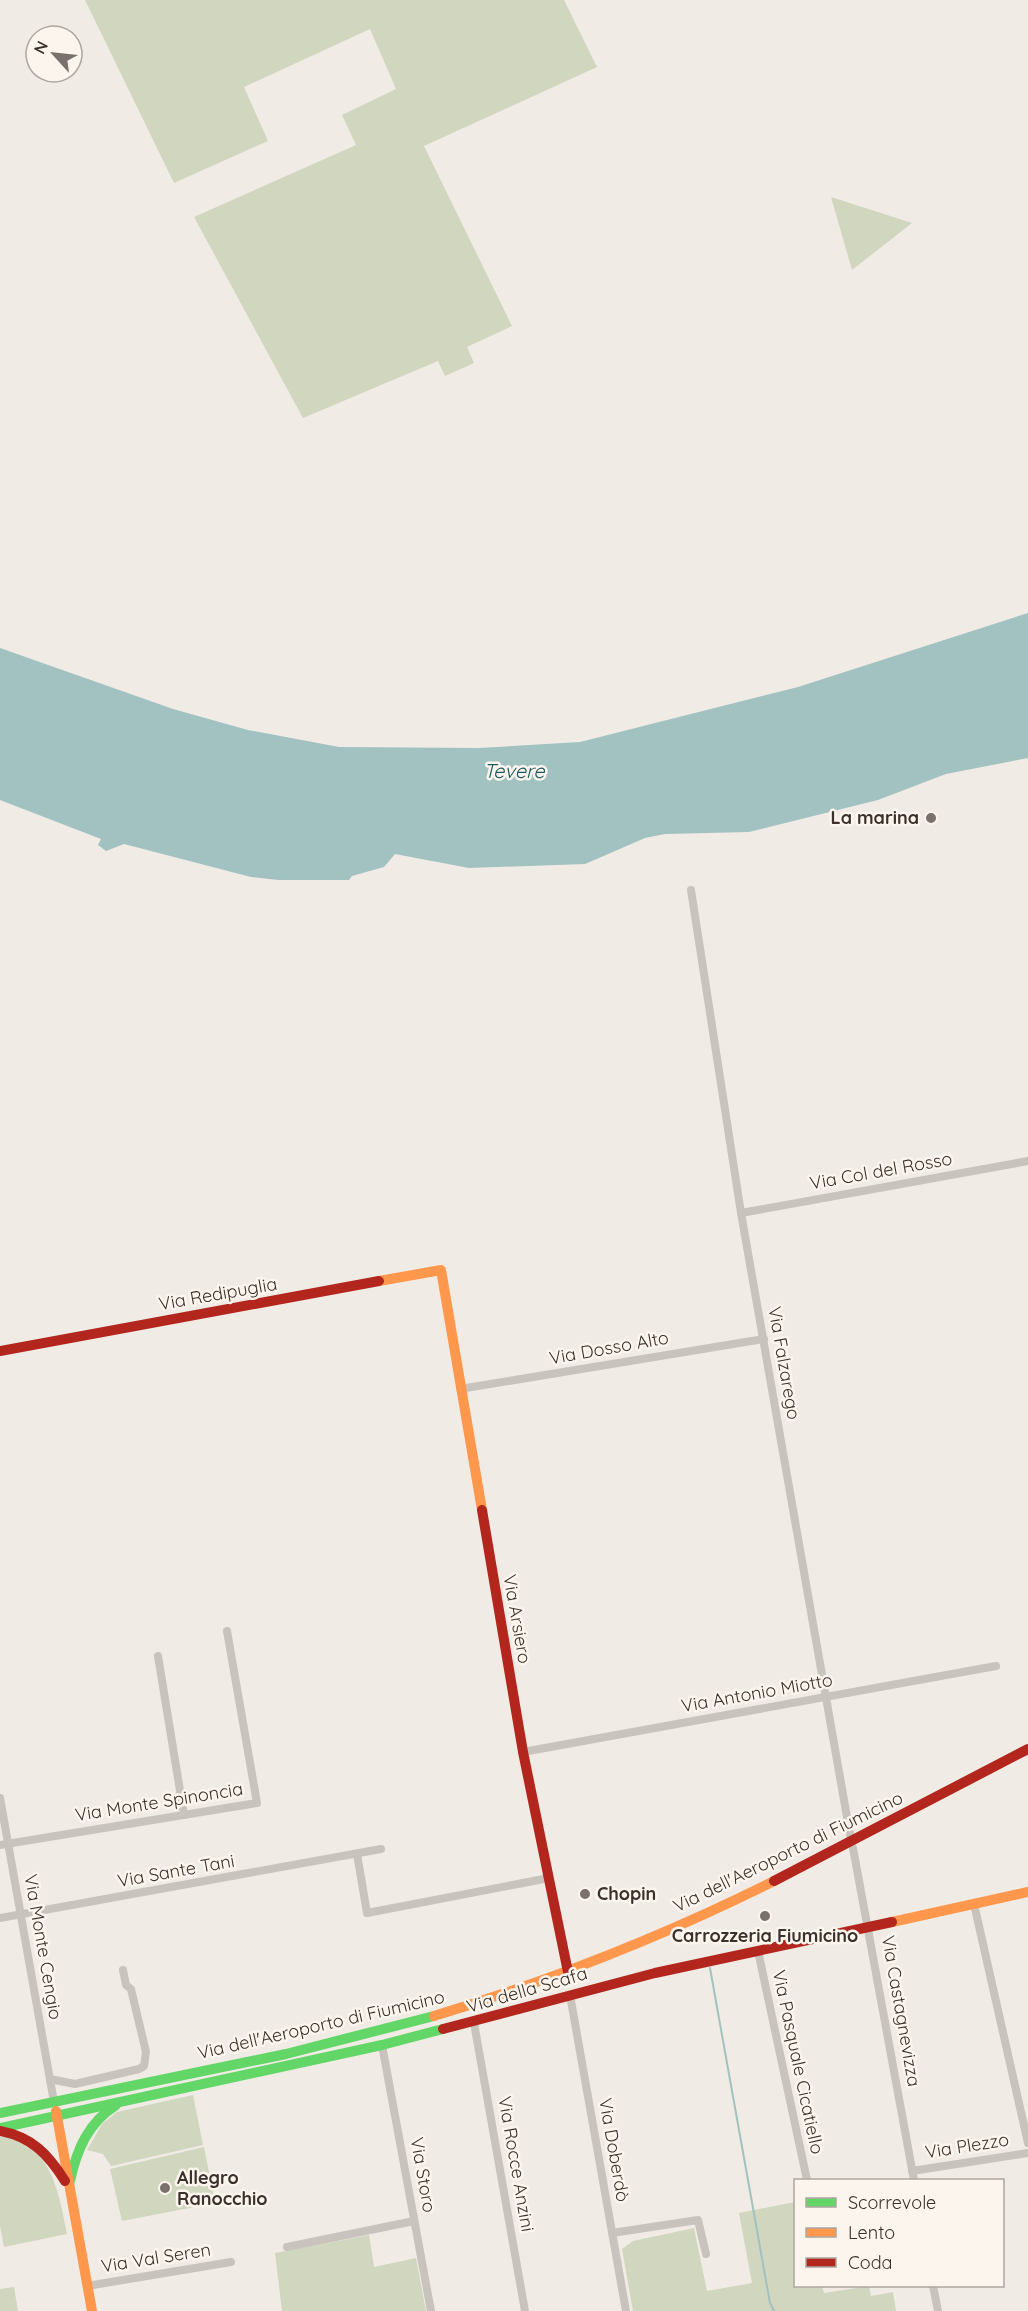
<svg xmlns="http://www.w3.org/2000/svg" width="1028" height="2311" font-family="Quicksand,sans-serif">
  <rect width="100%" height="100%" fill="#f0ebe5"/>
  <g fill="#d1d6bf">
    <polygon points="85,0 564,0 597,67 424,146 512,326 467,347 474,363 445,376 438,361 303,418 194,217 356,145 342,115 396,89 370,29 244,87 268,141 174,183"/>
    <polygon points="831,197 912,223 852,270"/>
    <polygon points="193,2095 203,2145 111,2166 103,2154 87,2150 102,2124 117,2112"/>
    <path d="M0,2137c50,0 60,59 67,97l-63,13 -4,-21z"/>
    <polygon points="204,2147 215,2203 122,2221 110,2169"/>
    <polygon points="795,2202 796,2286 822,2286 824,2293 869,2286 871,2296 893,2292 896,2311 633,2311 622,2249 633,2241 694,2228 707,2291 752,2283 739,2213"/>
    <polygon points="369,2235 374,2267 416,2258 426,2311 282,2311 275,2253"/>
    <polygon points="14,2287 18,2311 0,2311 0,2289"/>
  </g>
  <polygon fill="#a1c2c1" points="1028,613 1028,758 946,774 878,800 749,832 665,834 645,838 585,864 469,868 395,854 384,867 352,876 349,880 278,880 251,877 124,844 106,851 98,845 101,839 0,800 0,648 173,709 248,730 339,747 479,748 580,742 798,687"/>
  <g fill="none" stroke-linecap="round" stroke-linejoin="round">
    <polyline stroke="#a1c2c1" stroke-width="2" points="710,1968 770,2303 774,2311"/>
    <g stroke="#c9c3be" stroke-width="8">
      <polyline points="691,890 741,1213 851,1840"/>
      <polyline points="741,1213 1028,1161"/>
      <polyline points="460,1389 764,1339"/>
      <polyline points="158,1656 184,1815"/>
      <polyline points="523,1752 996,1666"/>
      <polyline points="0,1798 54,2102"/>
      <polyline points="0,1845 257,1803 227,1631"/>
      <polyline points="853,1848 914,2180"/>
      <polyline points="357,1854 367,1913 549,1878"/>
      <polyline points="974,1904 1028,2143"/>
      <polyline points="0,1918 381,1849"/>
      <polyline points="758,1951 807,2180"/>
      <polyline points="570,1995 626,2311"/>
      <polyline points="474,2023 525,2311"/>
      <polyline points="382,2045 431,2311"/>
      <polyline points="50,2079 75,2084 139,2069 144,2066 146,2052 131,1989 126,1985 123,1970"/>
      <polyline points="912,2171 1028,2153"/>
      <polyline points="612,2233 698,2220 706,2254"/>
      <polyline points="287,2247 414,2221"/>
      <polyline points="87,2286 231,2262"/>
      <polyline points="933,2286 938,2311"/>
    </g>
    <g stroke="#63d668" stroke-width="10">
      <polyline points="0,2113 286,2054 434,2016"/>
      <polyline points="0,2128 382,2045 443,2029"/>
      <path d="M70,2181c7,-32 18,-58 46,-76"/>
    </g>
    <g stroke="#ff974d" stroke-width="10">
      <polyline points="379,1281 441,1270 482,1510"/>
      <polyline points="892,1922 1028,1892"/>
      <path d="M434,2016c118,-36 230,-80 340,-135"/>
      <polyline points="56,2111 92,2311"/>
    </g>
    <g stroke="#b3261e" stroke-width="10">
      <polyline points="0,1351 379,1281"/>
      <polyline points="482,1510 523,1752 568,1972"/>
      <polyline points="774,1881 1028,1749"/>
      <polyline points="443,2029 655,1973 892,1922"/>
      <path d="M0,2131c32,6 48,23 65,50"/>
    </g>
  </g>
  <g fill="#7a716c" stroke="#fbf5ee" stroke-width="2">
    <circle cx="931" cy="818" r="6"/>
    <circle cx="585" cy="1894" r="6"/>
    <circle cx="765" cy="1916" r="6"/>
    <circle cx="165" cy="2188" r="6"/>
  </g>
  <g text-anchor="middle" stroke-width="5" stroke-linejoin="round" paint-order="stroke">
    <g font-size="18" font-weight="bold" fill="#3b302b" stroke="#fbf5ee" text-anchor="start">
      <text x="919" y="824" text-anchor="end">La marina</text>
      <text x="597" y="1900">Chopin</text>
      <text x="765" y="1942" text-anchor="middle">Carrozzeria Fiumicino</text>
      <text x="177" y="2184">Allegro<tspan x="177" dy="21">Ranocchio</tspan></text>
    </g>
    <g font-size="18" fill="#3b302b" stroke="#fbf5ee">
      <text transform="translate(881 1171) rotate(-10)" y="6">Via Col del Rosso</text>
      <text transform="translate(218 1294) rotate(-10)" y="6">Via Redipuglia</text>
      <text transform="translate(609 1348) rotate(-10)" y="6">Via Dosso Alto</text>
      <text transform="translate(784 1363) rotate(80)" y="6">Via Falzarego</text>
      <text transform="translate(517 1619) rotate(80)" y="6">Via Arsiero</text>
      <text transform="translate(757 1693) rotate(-10)" y="6">Via Antonio Miotto</text>
      <text transform="translate(159 1802) rotate(-9)" y="6">Via Monte Spinoncia</text>
      <text transform="translate(788 1852) rotate(-26)" y="6">Via dell'Aeroporto di Fiumicino</text>
      <text transform="translate(176 1871) rotate(-10)" y="6">Via Sante Tani</text>
      <text transform="translate(43 1947) rotate(80)" y="6">Via Monte Cengio</text>
      <text transform="translate(527 1990) rotate(-16)" y="6">Via della Scafa</text>
      <text transform="translate(901 2011) rotate(80)" y="6">Via Castagnevizza</text>
      <text transform="translate(321 2025) rotate(-13)" y="6">Via dell'Aeroporto di Fiumicino</text>
      <text transform="translate(798 2062) rotate(78)" y="6">Via Pasquale Cicatiello</text>
      <text transform="translate(967 2146) rotate(-9)" y="6">Via Plezzo</text>
      <text transform="translate(614 2150) rotate(80)" y="6">Via Doberdò</text>
      <text transform="translate(516 2164) rotate(80)" y="6">Via Rocce Anzini</text>
      <text transform="translate(423 2175) rotate(80)" y="6">Via Storo</text>
      <text transform="translate(156 2258) rotate(-9)" y="6">Via Val Seren</text>
    </g>
    <g font-size="20" font-style="italic" fill="#1f5a5e" stroke="#fbf5ee">
      <text x="514" y="778">Tevere</text>
    </g>
  </g>
  <rect x="794" y="2179" width="210" height="108" fill="#fbf5ee" stroke="#aea6a0" stroke-width="1.5"/>
  <rect x="806" y="2198" width="30" height="9" fill="#63d668" stroke="#aea6a0" stroke-width="1.5"/>
  <text x="848" y="2209" font-size="18" fill="#3b302b">Scorrevole</text>
  <rect x="806" y="2228" width="30" height="9" fill="#ff974d" stroke="#aea6a0" stroke-width="1.5"/>
  <text x="848" y="2239" font-size="18" fill="#3b302b">Lento</text>
  <rect x="806" y="2258" width="30" height="9" fill="#b3261e" stroke="#aea6a0" stroke-width="1.5"/>
  <text x="848" y="2269" font-size="18" fill="#3b302b">Coda</text>
  <g transform="translate(54 54) rotate(297)"><circle r="28" fill="#fbf5ee" stroke="#aea6a0" stroke-width="1.5"/>
  <path d="M0-4.5L10 22L0 15L-10 22Z" fill="#7a716c"/>
  <text y="-9" font-size="16" font-weight="bold" text-anchor="middle" fill="#3b302b">N</text>
  </g>
</svg>
